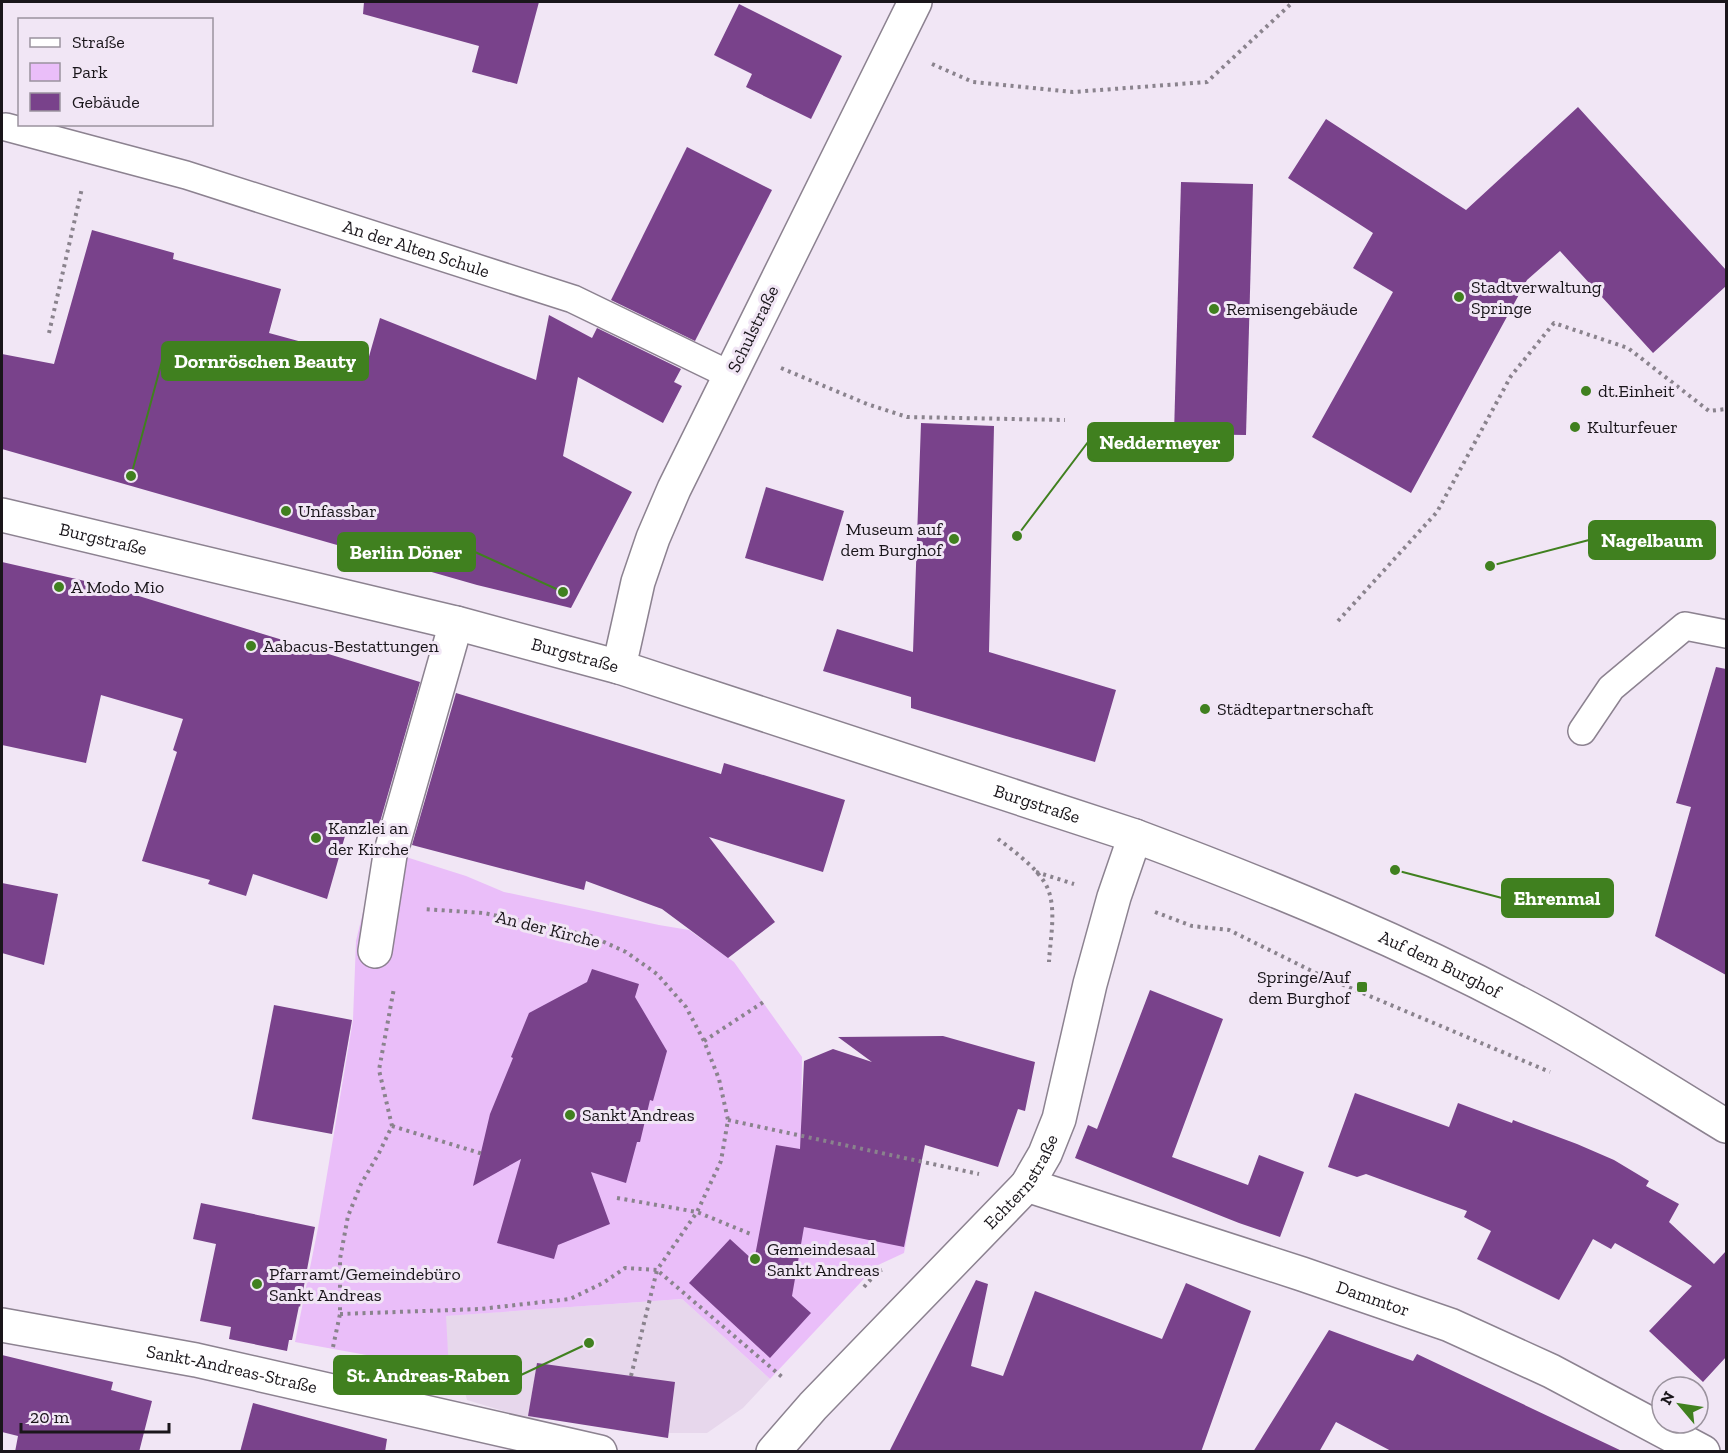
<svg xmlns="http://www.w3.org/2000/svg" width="1728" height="1453" font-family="'Zilla Slab',serif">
  <rect width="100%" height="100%" fill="#f1e6f5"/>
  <polygon fill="#e7d7ec" points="682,1299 770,1379 743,1408 707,1433 670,1433 594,1422 527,1418 467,1400 460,1373 449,1370 445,1316"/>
  <polygon fill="#eabef9" points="378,850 406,857 466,876 504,892 659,925 689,930 734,962 802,1057 801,1131 923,1152 904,1253 876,1266 770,1379 682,1299 446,1316 449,1370 295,1342 318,1228 353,1020 356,941"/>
  <g fill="#79428b">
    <polygon points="364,2 539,2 517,84 472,72 479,46 363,14"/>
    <polygon points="739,4 842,56 811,119 746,87 752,74 714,55"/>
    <polygon points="1578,107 1726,270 1726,286 1653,353 1560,251 1527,280 1411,493 1312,437 1393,292 1353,268 1373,233 1288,178 1326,119 1466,210"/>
    <polygon points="687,147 772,190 695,341 611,300"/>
    <polygon points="1181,182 1253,184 1246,435 1174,434"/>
    <polygon points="92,230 174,253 173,259 281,289 269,333 368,360 380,318 536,380 549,315 592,338 597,328 681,369 674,382 682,386 663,423 578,377 563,456 632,492 571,608 477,585 2,449 2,354 54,364"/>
    <polygon points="921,423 994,426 989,652 1116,690 1095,762 911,708 911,697 823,671 837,629 913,652"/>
    <polygon points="766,487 844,511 823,581 745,558"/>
    <polygon points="2,562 120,589 119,590 420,682 376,836 347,829 327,899 253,874 246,896 208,884 210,880 142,861 177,752 173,750 183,719 101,695 86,763 2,745"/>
    <polygon points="1716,667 1726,669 1726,975 1655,936 1691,807 1676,803"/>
    <polygon points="456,693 721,774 724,763 845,800 823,872 709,837 775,922 728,958 662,909 586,881 584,890 412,845"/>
    <polygon points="2,883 58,894 44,965 2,953"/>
    <polygon points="592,969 639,984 635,997 667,1051 653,1101 650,1100 640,1142 637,1142 626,1183 591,1172 610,1224 558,1245 554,1259 497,1243 521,1159 473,1186 490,1114 513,1058 511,1057 529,1013 587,982"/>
    <polygon points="1150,990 1223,1019 1172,1157 1248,1185 1259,1155 1304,1172 1280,1237 1239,1223 1075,1158 1088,1125 1097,1129"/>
    <polygon points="274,1005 352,1020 332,1134 252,1119"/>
    <polygon points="943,1036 1035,1062 1025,1111 1018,1109 998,1167 925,1145 904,1247 804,1227 792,1296 811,1313 770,1358 689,1283 730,1239 754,1261 776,1145 800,1149 804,1061 833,1049 872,1062 838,1037"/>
    <polygon points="1355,1093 1449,1127 1458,1103 1512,1123 1513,1120 1577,1144 1614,1160 1649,1181 1646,1186 1679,1204 1669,1222 1714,1264 1726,1251 1726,1357 1703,1382 1649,1331 1692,1286 1615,1243 1611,1249 1593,1239 1559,1300 1477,1259 1491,1231 1464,1217 1467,1211 1366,1174 1357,1177 1328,1167"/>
    <polygon points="201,1203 315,1227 300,1307 299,1306 292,1340 289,1340 287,1351 229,1339 231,1327 200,1321 216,1244 193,1239"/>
    <polygon points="976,1280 988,1284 971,1366 1003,1376 1035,1291 1162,1339 1186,1283 1251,1311 1201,1452 889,1452"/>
    <polygon points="1329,1330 1413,1361 1417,1354 1624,1452 1393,1452 1336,1422 1319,1452 1253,1452"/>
    <polygon points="2,1355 113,1382 111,1390 152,1401 139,1452 15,1452 18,1436 2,1432"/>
    <polygon points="537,1363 675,1382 668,1438 528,1416"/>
    <polygon points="253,1403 387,1439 385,1452 240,1452"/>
  </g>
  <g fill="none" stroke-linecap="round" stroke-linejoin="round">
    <defs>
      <g id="lane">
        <path id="s1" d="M6,127l180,48 387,124 157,76"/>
        <polyline points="1582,731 1611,688 1685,626 1726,634"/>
      </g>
      <g id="street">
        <path id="s2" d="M2,515l454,108 163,44"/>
        <polyline points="375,951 390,855 456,623"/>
        <path id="s3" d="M1027,1185l275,89 148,51 101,46 152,81"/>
        <path id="s4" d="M2,1325l194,35 404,92"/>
        <path id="s5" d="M773,1452l40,-46 214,-221 18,-31 14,-35 31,-135 24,-87 21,-61"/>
      </g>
      <g id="secondary">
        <path id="s6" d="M915,2l-241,487 -21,49 -15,44 -19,85 516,169c139,52 278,109 408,180 62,34 122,73 183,110"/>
      </g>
    </defs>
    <use href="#lane" stroke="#8c8290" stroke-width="30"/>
    <use href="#street" stroke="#8c8290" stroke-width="36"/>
    <use href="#secondary" stroke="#8c8290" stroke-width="36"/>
    <g stroke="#8a838d" stroke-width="4" stroke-dasharray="3 4.5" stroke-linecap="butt">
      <polyline points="932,64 973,82 1073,92 1207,82 1293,2"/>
      <polyline points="49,333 82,188"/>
      <polyline points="781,368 867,404 907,417 1065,420"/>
      <polyline points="1338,621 1437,512 1511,376 1554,323 1628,348 1709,411 1726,409"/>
      <path d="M998,839c16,12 45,33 51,53 7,21 1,49 0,70"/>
      <polyline points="1036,872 1074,884"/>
      <polyline points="1155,912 1192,926 1229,930 1322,976 1550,1072"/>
      <polyline points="704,1041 765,1001"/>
      <polyline points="728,1120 979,1174"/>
      <polyline points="392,1126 483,1154"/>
      <polyline points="617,1198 697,1212 753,1235"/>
      <polyline points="864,1287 878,1271 885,1269"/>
      <polyline points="340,1314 480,1309 570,1299 603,1283 625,1268 657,1270 697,1212 721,1161 728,1120 719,1079 704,1041 686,1007 657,974 626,952 591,936 484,913 424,909"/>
      <polyline points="333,1347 340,1314 340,1259 348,1216 361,1184 379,1153 392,1126 379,1070 394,988"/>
      <polyline points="631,1376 657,1270 782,1377"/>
    </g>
    <use href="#lane" stroke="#fff" stroke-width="27"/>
    <use href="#street" stroke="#fff" stroke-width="33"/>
    <use href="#secondary" stroke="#fff" stroke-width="33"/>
  </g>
  <g fill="#40801f" stroke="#f1e6f5" stroke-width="2">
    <circle cx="1459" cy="297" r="6"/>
    <circle cx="1214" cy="309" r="6"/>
    <circle cx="1586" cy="391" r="6"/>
    <circle cx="1575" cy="427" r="6"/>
    <circle cx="286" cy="511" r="6"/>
    <circle cx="954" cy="539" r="6"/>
    <circle cx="59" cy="587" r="6"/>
    <circle cx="251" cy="646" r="6"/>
    <circle cx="1205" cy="709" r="6"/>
    <circle cx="316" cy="838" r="6"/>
    <rect x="1356" y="981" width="12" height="12" rx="3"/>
    <circle cx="570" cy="1115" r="6"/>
    <circle cx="755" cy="1259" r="6"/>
    <circle cx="257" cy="1284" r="6"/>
  </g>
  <g text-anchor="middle" stroke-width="6" stroke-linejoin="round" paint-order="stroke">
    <g font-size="18" fill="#1a161b" stroke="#f1e6f5">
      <text dy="6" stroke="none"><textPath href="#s1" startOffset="428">An der Alten Schule</textPath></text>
      <text transform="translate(753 329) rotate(-64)" y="6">Schulstraße</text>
      <text dy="6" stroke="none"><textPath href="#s2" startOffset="104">Burgstraße</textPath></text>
      <text dy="6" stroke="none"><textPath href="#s2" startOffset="590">Burgstraße</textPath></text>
      <text dy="6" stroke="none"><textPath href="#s6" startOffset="1170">Burgstraße</textPath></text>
      <text transform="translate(548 929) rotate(14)" y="6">An der Kirche</text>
      <text dy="6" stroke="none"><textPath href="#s6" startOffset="1604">Auf dem Burghof</textPath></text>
      <text dy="6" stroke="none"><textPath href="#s5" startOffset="368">Echternstraße</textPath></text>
      <text dy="6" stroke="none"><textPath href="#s3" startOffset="364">Dammtor</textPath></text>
      <text dy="6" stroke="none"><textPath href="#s4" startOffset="234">Sankt-Andreas-Straße</textPath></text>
    </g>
    <g font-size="18" fill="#1a161b" stroke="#f1e6f5" text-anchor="start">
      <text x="1471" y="293">Stadtverwaltung<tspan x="1471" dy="21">Springe</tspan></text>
      <text x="1226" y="315">Remisengebäude</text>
      <text x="1598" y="397">dt.Einheit</text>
      <text x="1587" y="433">Kulturfeuer</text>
      <text x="298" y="517">Unfassbar</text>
      <text x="942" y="535" text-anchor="end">Museum auf<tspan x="942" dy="21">dem Burghof</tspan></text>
      <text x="71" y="593">A Modo Mio</text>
      <text x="263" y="652">Aabacus-Bestattungen</text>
      <text x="1217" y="715">Städtepartnerschaft</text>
      <text x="328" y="834">Kanzlei an<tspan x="328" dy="21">der Kirche</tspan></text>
      <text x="1350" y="983" text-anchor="end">Springe/Auf<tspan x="1350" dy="21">dem Burghof</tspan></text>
      <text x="582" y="1121">Sankt Andreas</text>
      <text x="767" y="1255">Gemeindesaal<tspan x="767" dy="21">Sankt Andreas</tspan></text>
      <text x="269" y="1280">Pfarramt/Gemeindebüro<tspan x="269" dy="21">Sankt Andreas</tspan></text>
    </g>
  </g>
  <path fill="none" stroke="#40801f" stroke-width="2" d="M131 476L162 361M1017 536L1088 442M1490 566L1589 540M563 592L475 552M1395 870L1502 898M589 1343L521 1375"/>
  <g fill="#40801f" stroke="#f1e6f5" stroke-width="2">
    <circle cx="131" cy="476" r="6"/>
    <circle cx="1017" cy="536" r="6"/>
    <circle cx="1490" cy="566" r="6"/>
    <circle cx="563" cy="592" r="6"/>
    <circle cx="1395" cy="870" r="6"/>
    <circle cx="589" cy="1343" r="6"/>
  </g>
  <g fill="#40801f" stroke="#40801f" stroke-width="2">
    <rect x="162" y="342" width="206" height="38" rx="6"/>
    <rect x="1088" y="423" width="145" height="38" rx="6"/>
    <rect x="1589" y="521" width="126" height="38" rx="6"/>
    <rect x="338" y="533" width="137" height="38" rx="6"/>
    <rect x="1502" y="879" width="111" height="38" rx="6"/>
    <rect x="334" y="1356" width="187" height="38" rx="6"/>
  </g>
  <g font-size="20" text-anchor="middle" font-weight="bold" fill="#fff">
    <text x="265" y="368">Dornröschen Beauty</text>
    <text x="1160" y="449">Neddermeyer</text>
    <text x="1652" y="547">Nagelbaum</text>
    <text x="406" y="559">Berlin Döner</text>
    <text x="1557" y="905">Ehrenmal</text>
    <text x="428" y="1382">St. Andreas-Raben</text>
  </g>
  <rect width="1728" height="1453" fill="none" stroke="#1a161b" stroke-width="6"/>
  <rect x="18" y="18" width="195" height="108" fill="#f1e6f5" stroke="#9b939e" stroke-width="1.5"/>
  <rect x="30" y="38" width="30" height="9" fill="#ffffff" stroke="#9b939e" stroke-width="1.5"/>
  <text x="72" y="48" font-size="18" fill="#1a161b">Straße</text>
  <rect x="30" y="63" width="30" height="18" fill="#eabef9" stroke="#9b939e" stroke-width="1.5"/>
  <text x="72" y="78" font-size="18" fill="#1a161b">Park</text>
  <rect x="30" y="93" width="30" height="18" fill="#79428b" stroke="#9b939e" stroke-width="1.5"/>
  <text x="72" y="108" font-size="18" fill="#1a161b">Gebäude</text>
  <g transform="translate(1680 1405) rotate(299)"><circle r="28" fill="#f1e6f5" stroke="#9b939e" stroke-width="1.5"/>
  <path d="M0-4.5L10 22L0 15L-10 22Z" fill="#40801f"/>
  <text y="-9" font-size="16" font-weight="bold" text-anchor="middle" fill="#1a161b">N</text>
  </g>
  <path d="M21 1423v9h148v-9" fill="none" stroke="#1a161b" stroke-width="3"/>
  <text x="30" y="1423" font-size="18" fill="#1a161b" stroke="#f1e6f5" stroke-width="4.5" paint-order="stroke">20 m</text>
</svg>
